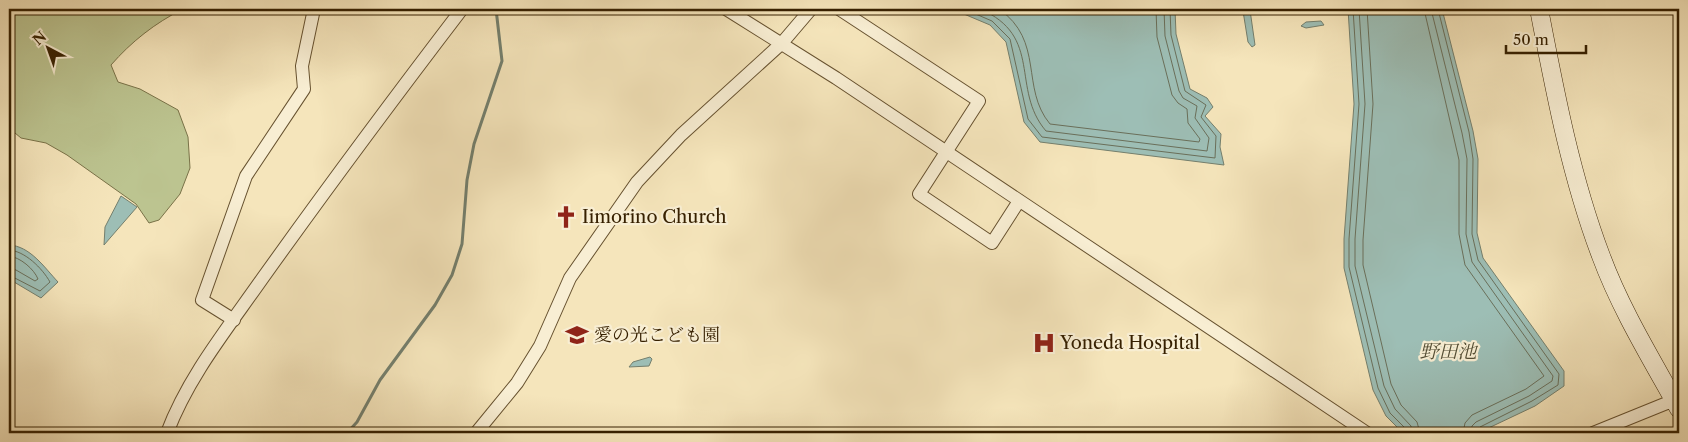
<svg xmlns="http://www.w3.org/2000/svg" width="1688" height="442" font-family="'Libre Caslon Text','Noto Serif JP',serif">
  <rect width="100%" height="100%" fill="#f5e5bb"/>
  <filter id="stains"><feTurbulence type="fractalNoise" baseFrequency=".004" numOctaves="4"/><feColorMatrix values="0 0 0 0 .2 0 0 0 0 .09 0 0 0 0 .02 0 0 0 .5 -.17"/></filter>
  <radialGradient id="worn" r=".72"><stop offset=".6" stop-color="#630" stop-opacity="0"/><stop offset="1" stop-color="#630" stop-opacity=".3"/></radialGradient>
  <path fill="#bcc490" stroke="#797248" d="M9,9h174c-28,14 -52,33 -72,56l7,17 22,7 38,21 10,27 2,31 -10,26 -21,26 -10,3 -13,-19 -69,-49 -21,-12 -25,-5 -12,-10z"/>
  <g fill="#9dbeb5" stroke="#747f6d">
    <polygon points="952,9 1175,9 1176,34 1190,89 1207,98 1213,107 1205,116 1221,134 1220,147 1224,165 1040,142 1024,122 1006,42 990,25"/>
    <polygon points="1348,9 1442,9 1473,131 1478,159 1477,233 1483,258 1564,371 1564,386 1535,406 1478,433 1403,433 1386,416 1373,390 1344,268 1344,239 1354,104"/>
    <polygon points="1250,10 1255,45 1252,47 1248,42 1243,11"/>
    <polygon points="1321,21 1324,25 1306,28 1301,26 1306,22"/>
    <polygon points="121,196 137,207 104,245 105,227"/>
    <path d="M9,245c21,1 35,22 49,37l-17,16 -32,-19z"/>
    <polygon points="650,357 652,359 649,366 629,367 633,362"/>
  </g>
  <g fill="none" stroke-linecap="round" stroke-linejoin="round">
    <g stroke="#6a6f5a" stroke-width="1">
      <polyline points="964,9 992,21 1010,39 1028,119 1042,137 1215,158 1216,136 1201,117 1206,105 1185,91 1171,35 1170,9"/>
      <path d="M980,9c64,27 30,80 66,122l161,20 2,-13 -14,-20 2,-12 -14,-8 -4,-7 -14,-55 -1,-27"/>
      <path d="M999,9c46,32 21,79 51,115l149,18 1,-3 -12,-16 -1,-14 -9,-6 -6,-8 -15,-58 -1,-28"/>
      <polyline points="1353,9 1359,104 1349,239 1349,267 1378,388 1390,413 1405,428 1406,433"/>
      <polyline points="1359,9 1365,104 1355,239 1355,266 1384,386 1395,409 1411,426 1412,433"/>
      <polyline points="1367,9 1373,104 1363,240 1363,265 1391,384 1401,405 1417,422 1420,433"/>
      <polyline points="1424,9 1459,160 1459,234 1465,265 1544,376 1526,389 1472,415 1465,423 1463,433"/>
      <polyline points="1431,9 1462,133 1467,159 1466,234 1472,262 1553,376 1552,381 1529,396 1476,422 1472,426 1471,433"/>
      <polyline points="1438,9 1469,132 1473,159 1472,234 1478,260 1559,374 1558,385 1532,401 1480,427 1477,433"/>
      <path d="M9,250c16,1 33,18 41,32l-10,9 -31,-16"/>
      <path d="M9,256c11,1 25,13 29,23l-3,2 -19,-11 -7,-2"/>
    </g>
    <polyline stroke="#747f6d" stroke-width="3" points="347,433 357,422 380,380 435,305 452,275 462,244 467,180 474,144 502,61 496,9"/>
    <defs>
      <g id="minor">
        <polyline points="726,9 836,78 1367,433"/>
        <polyline points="839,9 979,101 919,194 992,243 1019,201"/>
        <polyline points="234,320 202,300 246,176 304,89 302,66 314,9"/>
        <path d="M167,433c21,-56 60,-104 95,-154 65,-91 132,-181 200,-270"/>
        <polyline points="476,433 517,383 540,346 570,278 637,182 681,135 782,43 811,9"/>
        <polyline points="1593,433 1667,403 1676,403"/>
      </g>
      <path id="secondary" d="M1539,9c16,83 32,168 62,247 20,54 51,104 78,153"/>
    </defs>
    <use href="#minor" stroke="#66512f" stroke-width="14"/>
    <use href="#secondary" stroke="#362000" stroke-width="19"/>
    <use href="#minor" stroke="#f8eed3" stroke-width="12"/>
    <use href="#secondary" stroke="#f8eed3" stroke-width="18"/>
  </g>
  <defs>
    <symbol id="church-bare" viewBox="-9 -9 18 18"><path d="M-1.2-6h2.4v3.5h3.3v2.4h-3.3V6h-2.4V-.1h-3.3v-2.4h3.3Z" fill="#8f2418" stroke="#f8eed3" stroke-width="2.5" paint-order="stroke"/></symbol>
    <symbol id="school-bare" viewBox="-9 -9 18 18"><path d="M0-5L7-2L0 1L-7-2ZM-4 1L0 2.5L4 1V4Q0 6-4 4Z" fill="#8f2418" stroke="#f8eed3" stroke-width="2.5" paint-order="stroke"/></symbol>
    <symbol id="hospital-bare" viewBox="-9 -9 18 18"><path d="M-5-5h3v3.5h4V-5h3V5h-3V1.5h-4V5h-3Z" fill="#8f2418" stroke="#f8eed3" stroke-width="2.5" paint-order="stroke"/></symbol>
  </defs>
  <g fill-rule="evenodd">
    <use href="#church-bare" x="550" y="201" width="32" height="32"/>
    <use href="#school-bare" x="561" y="319" width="32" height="32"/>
    <use href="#hospital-bare" x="1028" y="327" width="32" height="32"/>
  </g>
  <g text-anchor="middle" stroke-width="4.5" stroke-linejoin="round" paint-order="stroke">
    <g font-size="18" fill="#362000" stroke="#f8eed3" text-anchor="start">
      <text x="582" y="223">Iimorino Church</text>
      <text x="594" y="341">愛の光こども園</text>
      <text x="1060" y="349">Yoneda Hospital</text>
    </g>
    <g font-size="19" font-style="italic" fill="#554f36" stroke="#f8eed3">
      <text x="1448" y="358">野田池</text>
    </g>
  </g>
  <rect width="1688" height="442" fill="none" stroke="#f5e5bb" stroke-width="30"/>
  <rect x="10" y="10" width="1668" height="422" fill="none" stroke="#362000" stroke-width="2.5"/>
  <rect x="15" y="15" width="1658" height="412" fill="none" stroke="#362000"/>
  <g transform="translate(48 48) rotate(319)" stroke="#f8eed3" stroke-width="4" paint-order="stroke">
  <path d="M0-4L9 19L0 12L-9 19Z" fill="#362000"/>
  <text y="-8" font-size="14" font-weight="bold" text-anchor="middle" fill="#362000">N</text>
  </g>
  <path d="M1506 45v8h80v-8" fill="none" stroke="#362000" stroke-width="2.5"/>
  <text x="1513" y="45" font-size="15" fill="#362000" stroke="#f8eed3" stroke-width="4" paint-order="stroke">50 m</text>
  <rect width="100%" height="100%" filter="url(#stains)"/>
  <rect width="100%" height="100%" fill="url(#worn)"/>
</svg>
